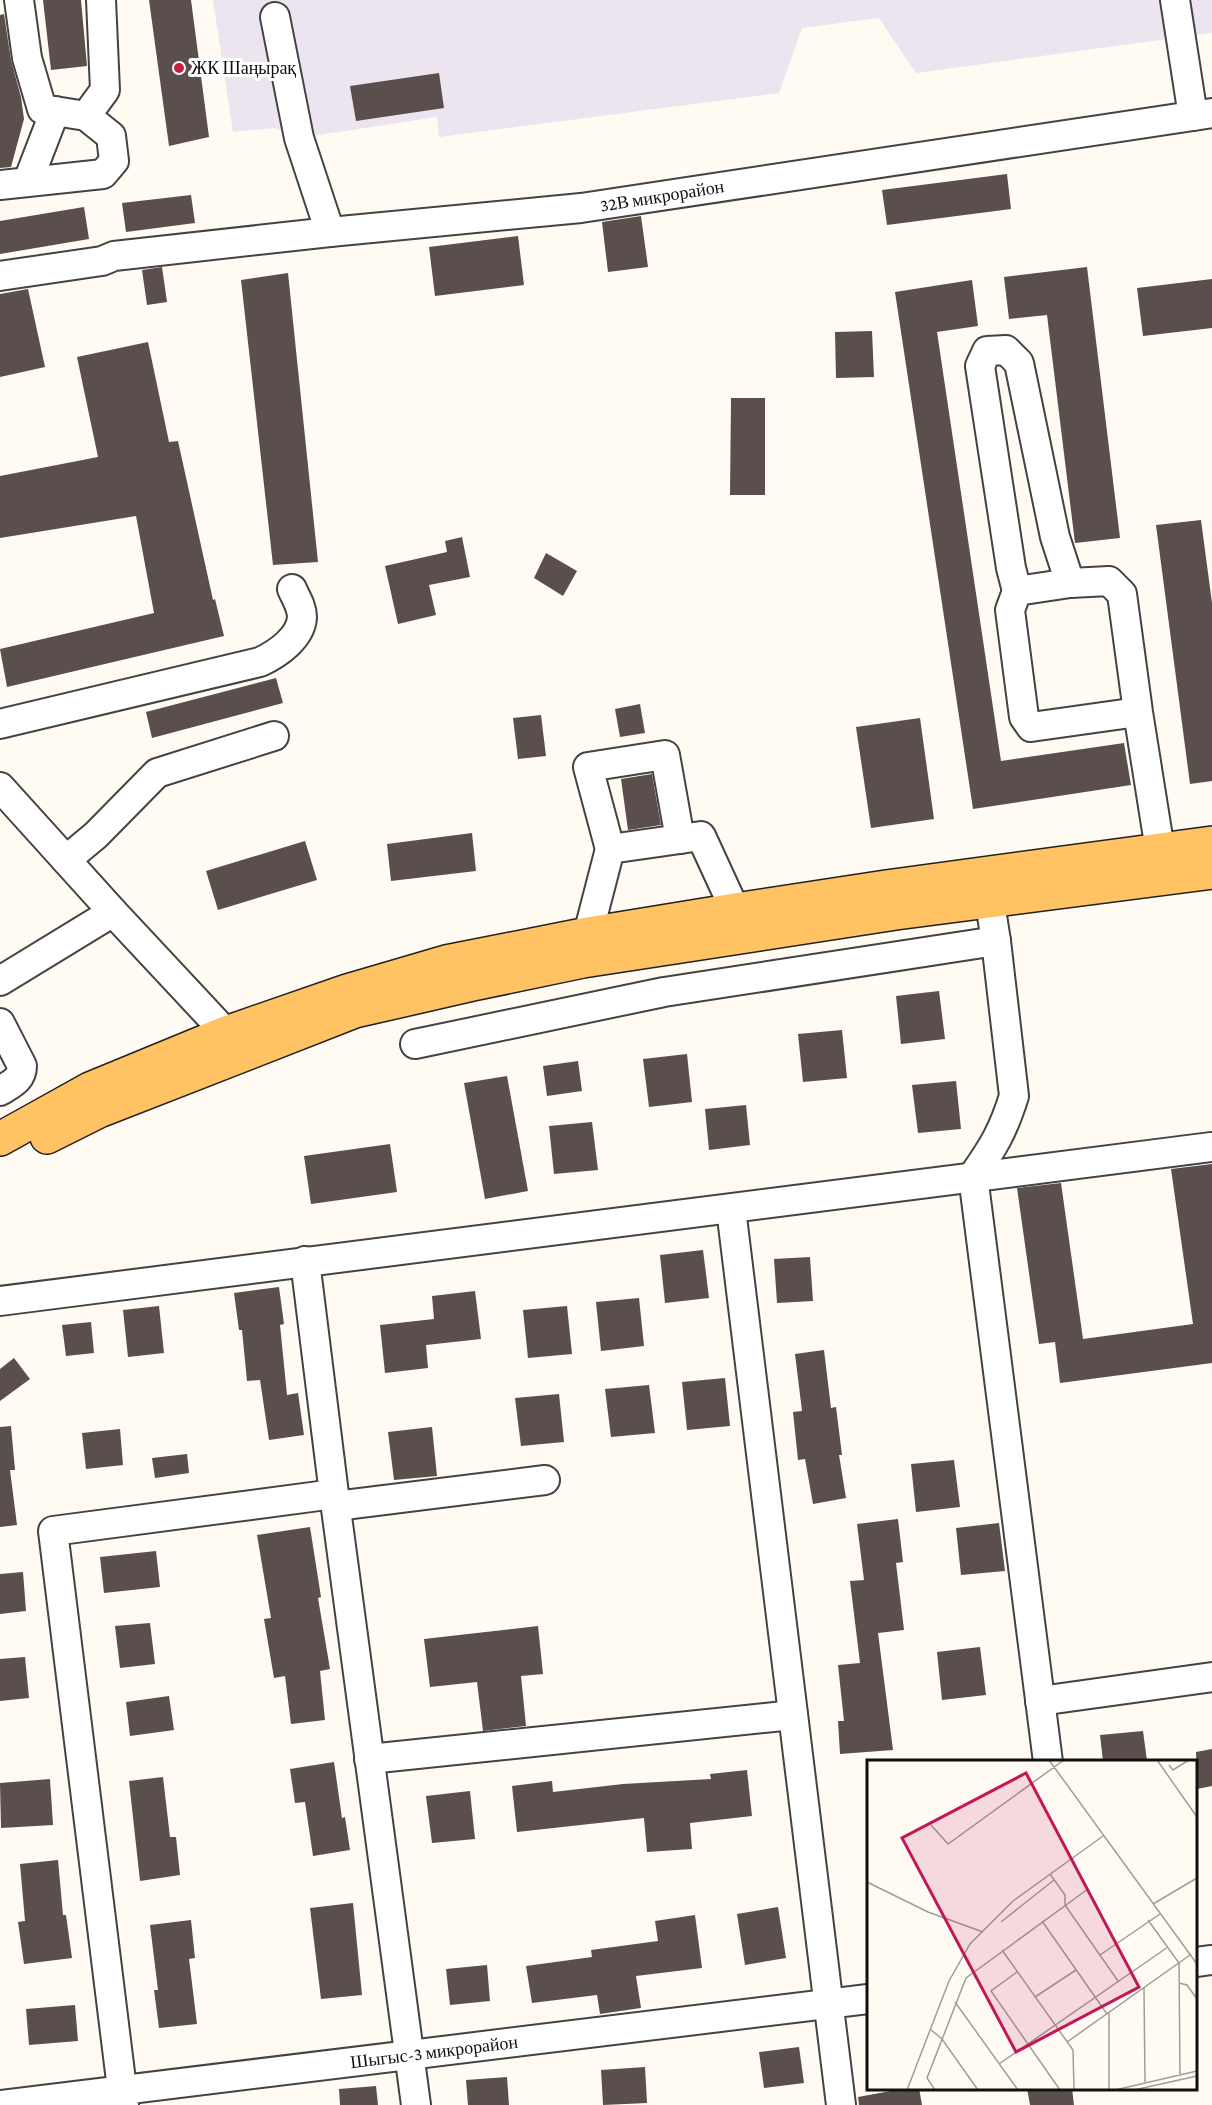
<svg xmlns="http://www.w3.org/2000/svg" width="1212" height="2105" font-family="'Crimson Pro',serif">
  <rect width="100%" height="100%" fill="#fffbf3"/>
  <polygon fill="#ece5ef" points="213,0 1212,0 1212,33 916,73 879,18 802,28 779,93 439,137 437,117 299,138 275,128 233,132"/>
  <g fill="#5a4f4c">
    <polygon points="43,0 81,0 87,66 51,70"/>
    <polygon points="149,0 191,0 209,137 169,146"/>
    <polygon points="4,14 11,60 21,97 24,119 11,167 0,168 0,15"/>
    <polygon points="439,73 444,108 356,121 350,86"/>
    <polygon points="1007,174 1011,209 887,225 882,190"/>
    <polygon points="191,195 195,223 126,232 122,203"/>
    <polygon points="84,207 89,239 0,254 0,221"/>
    <polygon points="641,216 648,267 608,272 602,222"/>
    <polygon points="518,236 524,285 435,296 429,247"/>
    <polygon points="162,267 167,302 147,305 142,270"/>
    <polygon points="1087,267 1120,538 1075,543 1047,315 1009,319 1004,277"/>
    <polygon points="288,273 318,562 273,565 241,280"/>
    <polygon points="1212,279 1212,328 1143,336 1137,288"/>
    <polygon points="972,280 978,326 937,332 1001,761 1124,743 1131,785 973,809 895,292"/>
    <polygon points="28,289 45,367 0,377 0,294"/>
    <polygon points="872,331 874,377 836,378 835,332"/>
    <polygon points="148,342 169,442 178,441 213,600 215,599 224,636 7,687 0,649 154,613 136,516 0,538 0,476 98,457 77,357"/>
    <polygon points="731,398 765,398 765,495 730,495"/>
    <polygon points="1201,520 1212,603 1212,781 1190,784 1156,525"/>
    <polygon points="462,537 470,577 429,585 436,615 398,624 385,566 447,552 445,541"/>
    <polygon points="546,553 577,571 563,596 534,578"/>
    <polygon points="276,678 283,703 152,738 146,712"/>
    <polygon points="640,704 645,733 620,737 615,709"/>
    <polygon points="541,715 546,756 518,759 513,718"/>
    <polygon points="920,718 934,819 871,828 856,727"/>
    <polygon points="652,774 661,825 628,830 621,779"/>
    <polygon points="472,833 476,871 391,881 387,844"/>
    <polygon points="305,841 317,880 218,910 206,871"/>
    <polygon points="939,991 945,1039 901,1044 896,996"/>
    <polygon points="842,1030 847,1078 803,1082 798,1034"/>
    <polygon points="687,1054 692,1102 649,1107 643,1059"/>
    <polygon points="578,1061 582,1091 547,1096 543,1066"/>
    <polygon points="507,1076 528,1191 485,1199 464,1083"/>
    <polygon points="956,1081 961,1129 918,1133 912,1085"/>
    <polygon points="746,1105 750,1145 709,1150 705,1109"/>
    <polygon points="592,1122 598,1170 554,1174 549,1126"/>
    <polygon points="390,1144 397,1192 311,1204 304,1156"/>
    <polygon points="1212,1164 1212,1363 1060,1383 1055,1342 1039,1344 1017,1188 1061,1183 1083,1339 1193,1324 1171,1169"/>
    <polygon points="703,1250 709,1298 665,1303 660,1255"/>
    <polygon points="810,1257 813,1301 777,1303 774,1259"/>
    <polygon points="279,1287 284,1324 280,1325 287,1395 298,1393 304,1435 269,1440 260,1380 247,1381 242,1330 239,1330 234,1293"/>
    <polygon points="475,1291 481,1339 426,1345 428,1368 385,1373 380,1325 434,1319 432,1296"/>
    <polygon points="639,1298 644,1346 601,1351 596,1302"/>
    <polygon points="159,1306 164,1353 128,1357 123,1310"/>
    <polygon points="567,1306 572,1354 528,1358 523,1310"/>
    <polygon points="91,1322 94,1353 66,1356 62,1325"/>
    <polygon points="824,1350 831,1408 836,1407 842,1455 839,1455 846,1498 813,1504 805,1459 798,1460 793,1412 802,1411 795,1354"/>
    <polygon points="14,1358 30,1379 0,1401 0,1369"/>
    <polygon points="725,1378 730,1426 687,1430 682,1382"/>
    <polygon points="649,1385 655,1433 611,1437 605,1389"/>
    <polygon points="559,1394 564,1442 521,1446 515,1398"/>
    <polygon points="11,1426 15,1470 10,1470 17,1525 0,1527 0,1427"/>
    <polygon points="432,1427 437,1476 394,1480 388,1432"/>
    <polygon points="120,1429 123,1465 86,1469 82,1433"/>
    <polygon points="187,1454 189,1473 155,1478 152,1458"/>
    <polygon points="954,1460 960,1507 916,1512 911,1464"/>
    <polygon points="898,1519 903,1562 896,1563 904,1630 878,1633 893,1750 840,1754 838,1721 844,1721 838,1665 860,1663 850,1581 864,1580 857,1524"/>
    <polygon points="999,1523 1005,1571 961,1575 956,1528"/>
    <polygon points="310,1527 321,1597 318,1598 330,1669 320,1671 325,1720 291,1724 285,1676 274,1678 264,1619 271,1618 257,1535"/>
    <polygon points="156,1551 160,1587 104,1593 100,1557"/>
    <polygon points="23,1572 26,1611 0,1614 0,1574"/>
    <polygon points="150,1623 155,1664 120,1668 115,1626"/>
    <polygon points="538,1626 543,1674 521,1676 526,1726 483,1731 477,1682 430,1687 424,1639"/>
    <polygon points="980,1647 986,1695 942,1700 937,1652"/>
    <polygon points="25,1657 29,1698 0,1701 0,1659"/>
    <polygon points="169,1696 174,1730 130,1736 126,1702"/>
    <polygon points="1143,1731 1147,1761 1103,1761 1100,1735"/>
    <polygon points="1212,1749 1212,1786 1197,1789 1196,1752"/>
    <polygon points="334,1762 342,1818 345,1817 350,1850 313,1856 305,1802 295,1803 290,1769"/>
    <polygon points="747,1770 752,1816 690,1823 692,1849 647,1852 644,1818 517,1832 512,1786 552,1781 553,1792 623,1784 711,1779 710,1774"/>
    <polygon points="163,1777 170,1837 176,1837 180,1875 140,1881 129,1781"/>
    <polygon points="50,1779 53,1825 1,1828 0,1783"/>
    <polygon points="470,1791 475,1839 432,1843 426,1796"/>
    <polygon points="58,1860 63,1915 66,1915 72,1958 24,1964 18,1922 25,1921 20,1864"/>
    <polygon points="353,1903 362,1995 321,1999 310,1908"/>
    <polygon points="778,1907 786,1958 745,1965 737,1914"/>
    <polygon points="695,1915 702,1968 636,1976 641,2008 600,2014 597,1995 532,2003 526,1966 592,1957 591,1950 658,1941 655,1921"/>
    <polygon points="191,1920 195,1958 189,1959 197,2024 159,2028 154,1990 158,1990 150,1925"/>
    <polygon points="487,1965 490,2001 450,2005 446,1969"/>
    <polygon points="75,2005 78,2041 29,2045 26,2009"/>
    <polygon points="799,2047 804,2083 764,2088 759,2052"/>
    <polygon points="645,2067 647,2103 603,2105 601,2070"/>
    <polygon points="507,2077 509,2105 468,2105 466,2080"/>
    <polygon points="376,2086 378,2105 340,2105 339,2089"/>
    <polygon points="907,2088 919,2088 922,2105 859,2105 858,2097"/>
    <polygon points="1027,2088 1072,2088 1074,2105 1030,2105"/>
  </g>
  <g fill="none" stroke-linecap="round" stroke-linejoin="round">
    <defs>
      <g id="minor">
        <polyline points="1175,0 1193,116"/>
        <polyline points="275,17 299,138 330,232 581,208 1212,113"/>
        <polyline points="86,116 105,90 101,0"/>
        <polyline points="28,181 55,111"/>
        <polyline points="0,185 103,174 114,161 111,136 86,116 42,109 27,58 19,0"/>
        <polyline points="0,276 102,261 114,256 330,232"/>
        <polyline points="1017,591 1011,568 980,366 987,351 1006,350 1019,363 1055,537 1070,583"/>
        <polyline points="1138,712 1031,727 1024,717 1010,610 1017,591 1070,583 1109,581 1122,594 1138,712 1160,850"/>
        <path d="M0,724l260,-62c17,-8 41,-24 42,-45 0,-10 -6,-19 -10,-28"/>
        <polyline points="0,787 113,912 226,1033 239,1049"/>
        <polyline points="610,849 588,767 665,755 680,839"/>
        <polyline points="66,860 96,835 157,773 274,736"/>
        <path d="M986,878l10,63 18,155c-11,35 -20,50 -41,80l75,586"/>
        <polyline points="587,955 588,934 610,849 701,836 735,910 739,932"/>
        <polyline points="0,981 113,912"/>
        <path d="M0,1023l22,43c0,14 -11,18 -22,25"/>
        <polyline points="415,1044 664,992 996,941"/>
        <polyline points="731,1209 841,2105"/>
        <polyline points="305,1261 334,1494 416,2105"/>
        <polyline points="0,1301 1211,1147"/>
        <polyline points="336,1506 545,1480"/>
        <polyline points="1040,1701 1212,1677"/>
        <polyline points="369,1759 793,1715"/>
        <polyline points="1196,1962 1212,1960"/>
        <polyline points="0,2105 868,1999"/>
        <polyline points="124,2105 53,1531 334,1494"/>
      </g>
      <g id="major">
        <polyline points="47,1137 99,1111 355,1011 473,984 583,961 896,913 1212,872"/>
        <polyline points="0,1139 90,1089 226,1033 347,991 446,962 588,934 735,910 886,887 1212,843"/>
      </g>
    </defs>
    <use href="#minor" stroke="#434343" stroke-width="32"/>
    <use href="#major" stroke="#212121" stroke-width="36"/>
    <use href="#minor" stroke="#fff" stroke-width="28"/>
    <use href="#major" stroke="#ffc363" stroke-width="33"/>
  </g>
  <circle fill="#cb1d3f" stroke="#fff" stroke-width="2" cx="179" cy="68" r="6"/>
  <g text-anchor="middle" stroke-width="6" stroke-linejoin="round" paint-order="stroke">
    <g font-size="18" fill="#101010" stroke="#fff" text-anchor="start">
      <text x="191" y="74">ЖК Шаңырақ</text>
    </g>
    <g font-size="18" fill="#101010" stroke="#fff">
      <text transform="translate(662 196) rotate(-9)" y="6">32В микрорайон</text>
      <text transform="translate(434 2052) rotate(-7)" y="6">Шыгыс-3 микрорайон</text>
    </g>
  </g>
  <g transform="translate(867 1760)">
    <rect width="330" height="330" fill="#fffbf3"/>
    <path fill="none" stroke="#9f9d98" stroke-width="1.5" d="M182,0l148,204M290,0l40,57M302,5l4,5 16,-10M64,65l17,19 116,-84M183,114l15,21v10l53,76M0,122l61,30 55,20M286,144l44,-26M281,160l31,43 1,112M175,161l65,93M134,162l53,-42M135,190l71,100 1,40M233,195l60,-41M150,212l-26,19 69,99M312,223l8,2 10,14M277,228l1,94M168,237l41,-27M88,242l63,88M63,269l12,10 36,51M200,282l123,-87M132,304l169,-117M40,330l42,-109 21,-37 43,-43 90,-65M68,330l-8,-12 39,-100 122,-89M242,330v-78M248,330l82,-19M267,330l63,-14"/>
    <path fill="#c2185b" fill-opacity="0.15" stroke="#c2185b" stroke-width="3" d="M159,13l113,214 -123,65 -114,-214z"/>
    <rect width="330" height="330" fill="none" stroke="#101010" stroke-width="3"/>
  </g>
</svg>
